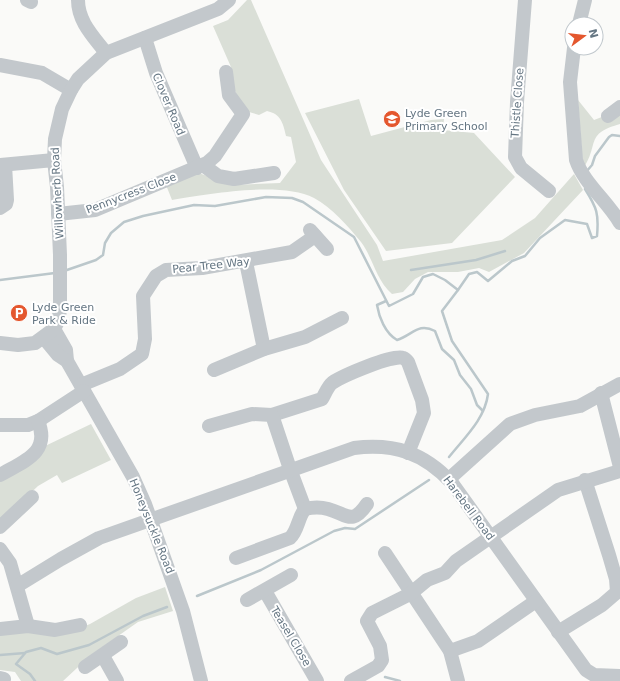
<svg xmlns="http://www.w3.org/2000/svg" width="620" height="681" font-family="'DejaVu Sans',sans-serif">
  <rect width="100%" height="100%" fill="#fafaf8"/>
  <g fill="#dadfd7">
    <path d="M247,0h4l70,160 56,85 6,16 119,-21 33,-22 39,-44 9,16 -59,63 -35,19 -10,-4 -21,4h-30l-13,7 -12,13 -11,2c-16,-14 -19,-36 -31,-52 -13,-16 -29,-34 -47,-44 -33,-17 -105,-4 -142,2l-6,-15 30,-13 36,13 48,-2 16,-21 -5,-25 -5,-1c-3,-13 -5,-22 -19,-25l-8,4 -10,-3 -9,-9 -9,-22v-14l-18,-41 15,-6z"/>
    <polygon points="359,99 371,136 431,120 444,119 443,130 474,133 515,177 452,243 386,251 344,190 305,113"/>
    <path d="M578,100l16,20 26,-10v14c-36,10 -20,20 -37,45z"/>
    <polygon points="91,424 111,460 62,483 57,475 38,486 0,522 0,480 43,447"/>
    <polygon points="165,587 173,611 138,622 91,655 63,681 21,681 15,672 0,670 0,633 75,630 90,624 136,598"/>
  </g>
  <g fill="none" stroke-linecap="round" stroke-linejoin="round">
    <g stroke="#bbc7cb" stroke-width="2.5">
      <polyline points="586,172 592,165 595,156 609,137 612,135 620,136"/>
      <polyline points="411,270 476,260 505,251"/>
      <path d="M64,271l32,-11 7,-5 2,-12 6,-10 13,-11 19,-6 51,-11 21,1 51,-9 26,1 11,4 51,35 35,69 24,-12 10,-17 10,-3 12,6 13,10 11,-16 8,-2 11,9 24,-20 13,-5 15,-18 25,-18 22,4 5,14 5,-2c2,-22 0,-28 -12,-47"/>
      <polyline points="0,280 55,273"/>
      <path d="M386,301l-9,4c2,12 8,28 20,35 16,-5 21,-18 38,-9l7,18 12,11 6,15 11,14 6,16 6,6"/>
      <path d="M449,457c15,-19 36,-38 39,-63l-36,-53 -10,-30 16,-21"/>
      <polyline points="197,596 261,570 334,531 345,528 355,529 429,480"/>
      <polyline points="0,655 25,653"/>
      <polyline points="385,677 400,681"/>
      <polyline points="35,681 30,674 16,664 26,652 41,648 57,654 89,645 143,616 167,607"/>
    </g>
    <g stroke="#c3c8cc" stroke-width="14">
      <polyline points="27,0 31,2"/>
      <path d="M78,0c0,22 16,37 28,53"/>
      <polyline points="525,0 517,102 515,157 521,168 549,191"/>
      <polyline points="579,24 585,0"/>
      <polyline points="145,38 156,73 197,168"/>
      <path d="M574,48l-4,34 6,78c7,22 32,42 44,63"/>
      <polyline points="0,65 42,73 71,90"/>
      <polyline points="608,116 620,107"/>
      <polyline points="0,165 54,160"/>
      <polyline points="203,165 218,176 234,179 274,173"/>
      <polyline points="0,208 6,204 7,200 5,165"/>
      <polyline points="58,214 95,210 207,163 215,156 243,114 229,95 226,72"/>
      <polyline points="310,230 327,249"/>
      <polyline points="246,262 264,349"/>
      <polyline points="54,329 66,350 67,361"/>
      <polyline points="44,338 58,355 67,361 133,477 145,504 183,611 201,681"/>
      <polyline points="0,343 18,345 35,343 54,329 58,321 60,310 60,255 57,187 54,160 55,139 62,109 71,90 78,79 106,53 218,9 229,0"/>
      <polyline points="214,370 264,349 305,337 342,318"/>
      <polyline points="81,385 120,369 142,354 145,339 143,296 156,276 166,270 202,268 292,252 315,236"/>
      <polyline points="601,393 620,467"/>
      <path d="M272,415l50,-16c3,-5 6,-13 10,-16 10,-7 61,-29 71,-25 2,0 3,2 5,4l14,38 2,13 -16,40"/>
      <polyline points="0,425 28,425 38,421 84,391"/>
      <path d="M209,426l43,-12 20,1 18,54 15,40c-7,8 -7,22 -15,29l-54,20"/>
      <path d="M0,475c24,-14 51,-22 38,-54"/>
      <polyline points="449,479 510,424 535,415 580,406 620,384"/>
      <path d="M305,509c8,-2 16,-2 23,0 19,5 24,17 39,-5"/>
      <polyline points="0,527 32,497"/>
      <polyline points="0,549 10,563 28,626"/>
      <polyline points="385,553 450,651 458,681"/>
      <path d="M17,586l44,-27 38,-21 255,-90c41,-5 70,5 98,35l134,187 8,5 26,1"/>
      <polyline points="265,591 317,681"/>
      <polyline points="247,600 291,575"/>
      <polyline points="0,629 28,626 55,630 80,625"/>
      <polyline points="558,632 602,605 617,592 616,579 609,555 585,480"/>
      <polyline points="450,651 478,641 536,601"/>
      <polyline points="103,656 117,681"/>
      <polyline points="85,667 121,642"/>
      <polyline points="0,678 4,679"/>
      <polyline points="351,681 378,666 382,660 380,646 367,621 372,613 410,594 427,580 445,573 456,561 558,490 620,471"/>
    </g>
  </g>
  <defs>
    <symbol id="school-disc" viewBox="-11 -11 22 22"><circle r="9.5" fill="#e4572e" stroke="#fff"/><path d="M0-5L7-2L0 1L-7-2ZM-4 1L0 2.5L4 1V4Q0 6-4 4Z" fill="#fff"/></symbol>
    <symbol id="parking-disc" viewBox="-11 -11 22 22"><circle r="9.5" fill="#e4572e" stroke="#fff"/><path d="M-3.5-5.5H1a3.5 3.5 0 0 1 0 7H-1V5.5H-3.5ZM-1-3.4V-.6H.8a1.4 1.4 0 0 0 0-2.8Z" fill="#fff"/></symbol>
  </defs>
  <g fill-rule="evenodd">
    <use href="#school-disc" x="382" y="109" width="20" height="20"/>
    <use href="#parking-disc" x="9" y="303" width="20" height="20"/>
  </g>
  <g text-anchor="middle" stroke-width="4" stroke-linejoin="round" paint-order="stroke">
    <g font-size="11" fill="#657683" stroke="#fff">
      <text transform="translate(517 103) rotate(-86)" y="4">Thistle Close</text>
      <text transform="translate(169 104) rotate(67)" y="4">Clover Road</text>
      <text transform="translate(57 193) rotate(-93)" y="4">Willowherb Road</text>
      <text transform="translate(131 193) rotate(-21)" y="4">Pennycress Close</text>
      <text transform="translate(211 265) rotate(-6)" y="4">Pear Tree Way</text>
      <text transform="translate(469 508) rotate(53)" y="4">Harebell Road</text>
      <text transform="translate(152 526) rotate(68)" y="4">Honeysuckle Road</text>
      <text transform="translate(291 636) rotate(59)" y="4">Teasel Close</text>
    </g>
    <g font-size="11" fill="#657683" stroke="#fff" text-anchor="start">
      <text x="405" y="117">Lyde Green<tspan x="405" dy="13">Primary School</tspan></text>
      <text x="32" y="311">Lyde Green<tspan x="32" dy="13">Park &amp; Ride</tspan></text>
    </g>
  </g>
  <g transform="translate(584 36) rotate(75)"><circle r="19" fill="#ffffff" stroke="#c1c8cd"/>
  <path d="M0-3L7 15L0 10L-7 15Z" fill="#e4572e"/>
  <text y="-6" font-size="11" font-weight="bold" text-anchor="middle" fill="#657683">N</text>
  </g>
</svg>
